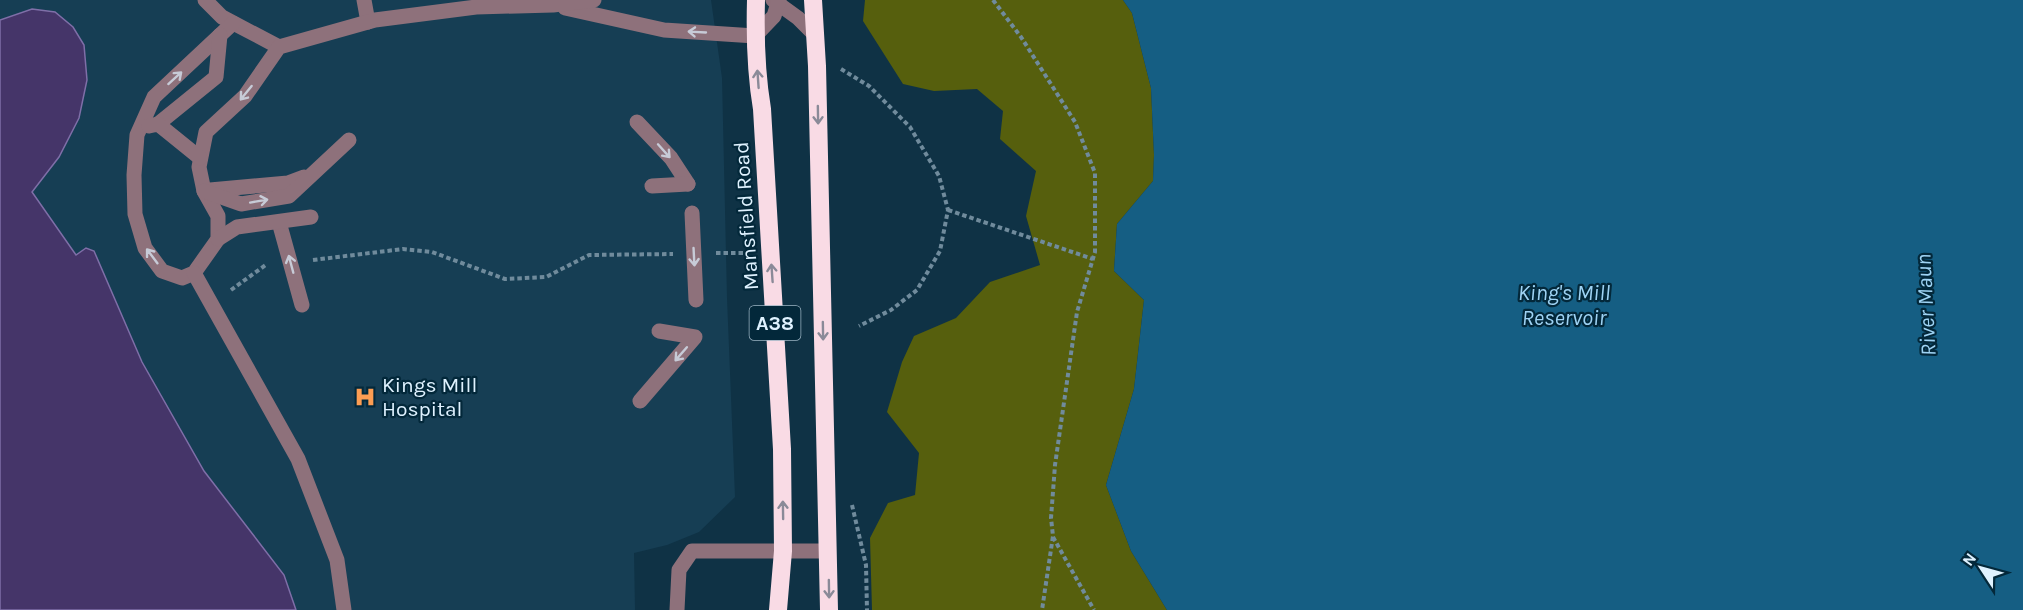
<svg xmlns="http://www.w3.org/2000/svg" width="2023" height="610" font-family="Karla,sans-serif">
  <rect width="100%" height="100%" fill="#0f3245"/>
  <polygon fill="#163e54" points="0,0 711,0 722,78 727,298 735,497 699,532 667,545 634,553 635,610 0,610"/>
  <polygon fill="#565f0d" points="865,0 1123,0 1132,13 1151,88 1154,155 1153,181 1117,224 1114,271 1144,300 1134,389 1106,485 1131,551 1167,610 872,610 870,538 888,503 915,495 919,453 887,412 902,362 914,336 956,318 990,282 1040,265 1026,216 1036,171 1000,139 1003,111 977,89 934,91 903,84 863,21"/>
  <polygon fill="#155e83" points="1123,0 2023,0 2023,610 1167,610 1131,551 1106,485 1134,389 1144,300 1114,271 1117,224 1153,181 1154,155 1151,88 1132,13"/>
  <polygon fill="#453569" stroke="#7f6fa8" stroke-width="1.5" points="32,9 55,12 73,27 84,45 87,80 79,118 59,157 32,192 76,255 86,248 94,251 142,362 204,471 284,575 296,610 0,610 0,20"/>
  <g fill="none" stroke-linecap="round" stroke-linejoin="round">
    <g stroke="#708b9c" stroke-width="4" stroke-dasharray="4.5 3" stroke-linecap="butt">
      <polyline points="993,0 1021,37 1075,122 1095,173 1095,252 1077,312 1055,465 1051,518 1053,536 1042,610"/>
      <polyline points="841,69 869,86 910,127 939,176 948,210 940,251 917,290 891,310 859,326"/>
      <polyline points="948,210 1093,259"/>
      <polyline points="716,253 744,253"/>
      <polyline points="313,260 403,249 432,252 505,279 546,277 589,255 673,254"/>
      <polyline points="231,290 267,264"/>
      <polyline points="852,505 866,565 867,610"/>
      <polyline points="1053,537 1094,610"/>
    </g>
    <g stroke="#8e717b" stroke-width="15">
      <polyline points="205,0 222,17 279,47"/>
      <polyline points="364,0 368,22"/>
      <polyline points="773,0 798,18 815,35"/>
      <polyline points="565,8 664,30 755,36 774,16 779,0"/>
      <polyline points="233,23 154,97 137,135 134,175 135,214 145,248 162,271 182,278 194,273 218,239 218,216 204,191 199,167 206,132 245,96 279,47 375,20 476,7 553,5 594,0"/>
      <polyline points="637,122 671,158 688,184"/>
      <polyline points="158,124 216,77 220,35"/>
      <polyline points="149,126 158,124 200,158"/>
      <polyline points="652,186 688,184"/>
      <polyline points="210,190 288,183 304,177"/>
      <polyline points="204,191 241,204 289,196 349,140"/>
      <polyline points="692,213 696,300"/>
      <polyline points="279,222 302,305"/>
      <polyline points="218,239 237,227 311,217"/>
      <polyline points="194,273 298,459 337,560 344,610"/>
      <polyline points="640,401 695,337 659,331"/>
      <polyline points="677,610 679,570 692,551 828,551"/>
    </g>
    <g stroke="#f9dbe5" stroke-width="18">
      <path d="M756,0c-1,36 0,73 6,109l20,340 1,102 -5,59"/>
      <polyline points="813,0 817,66 829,610"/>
    </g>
  </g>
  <defs><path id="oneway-shaft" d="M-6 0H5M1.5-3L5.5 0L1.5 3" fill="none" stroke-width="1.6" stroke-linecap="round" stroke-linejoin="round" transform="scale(1.5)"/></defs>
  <g stroke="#c7cbd7">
    <use href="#oneway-shaft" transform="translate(697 32) rotate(-177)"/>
    <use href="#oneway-shaft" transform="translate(175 78) rotate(-42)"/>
    <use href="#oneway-shaft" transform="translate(246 93) rotate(129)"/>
    <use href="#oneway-shaft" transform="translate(664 151) rotate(48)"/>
    <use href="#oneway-shaft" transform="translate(259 201) rotate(-10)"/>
    <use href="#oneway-shaft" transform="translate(152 256) rotate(-127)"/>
    <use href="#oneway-shaft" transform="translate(694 257) rotate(87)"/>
    <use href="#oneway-shaft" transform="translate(291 264) rotate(-105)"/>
    <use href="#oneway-shaft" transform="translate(681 354) rotate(131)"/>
  </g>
  <g stroke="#8a8a98">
    <use href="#oneway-shaft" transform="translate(758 79) rotate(-94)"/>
    <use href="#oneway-shaft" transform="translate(818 115) rotate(89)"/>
    <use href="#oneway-shaft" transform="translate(772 273) rotate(-94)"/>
    <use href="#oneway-shaft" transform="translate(823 331) rotate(89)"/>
    <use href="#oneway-shaft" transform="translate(783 510) rotate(-91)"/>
    <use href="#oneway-shaft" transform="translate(829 589) rotate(89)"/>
  </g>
  <defs>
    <symbol id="hospital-bare" viewBox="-9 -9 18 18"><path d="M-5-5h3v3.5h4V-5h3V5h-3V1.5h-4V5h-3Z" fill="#fc9d53" stroke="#03283a" stroke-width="2.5" paint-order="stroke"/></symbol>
  </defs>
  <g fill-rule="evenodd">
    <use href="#hospital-bare" x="350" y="382" width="30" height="30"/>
  </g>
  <g text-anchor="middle" stroke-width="4.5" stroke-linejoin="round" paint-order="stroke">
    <rect fill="#03283a" stroke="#9db5c4" stroke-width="1.5" x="749.5" y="306" width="51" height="34" rx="4.5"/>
    <g font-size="20" font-weight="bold" fill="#dff2ff">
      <text x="775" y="330">A38</text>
    </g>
    <g font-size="21" fill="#dff2ff" stroke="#03283a">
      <text transform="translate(746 216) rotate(-94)" y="7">Mansfield Road</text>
    </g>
    <g font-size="21" fill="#dff2ff" stroke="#03283a" text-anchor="start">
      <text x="382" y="392">Kings Mill<tspan x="382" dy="24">Hospital</tspan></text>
    </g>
    <g font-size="22" font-style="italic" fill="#9ed3f4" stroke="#03283a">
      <text x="1564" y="300">King's Mill<tspan x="1564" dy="25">Reservoir</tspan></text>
      <text transform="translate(1925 305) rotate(-93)" y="8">River Maun</text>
    </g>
  </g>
  <g transform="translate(1981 568) rotate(306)" stroke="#03283a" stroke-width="4.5" paint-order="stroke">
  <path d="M0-4.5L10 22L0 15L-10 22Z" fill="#dff2ff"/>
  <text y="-9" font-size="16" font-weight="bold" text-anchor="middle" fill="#dff2ff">N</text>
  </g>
</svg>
